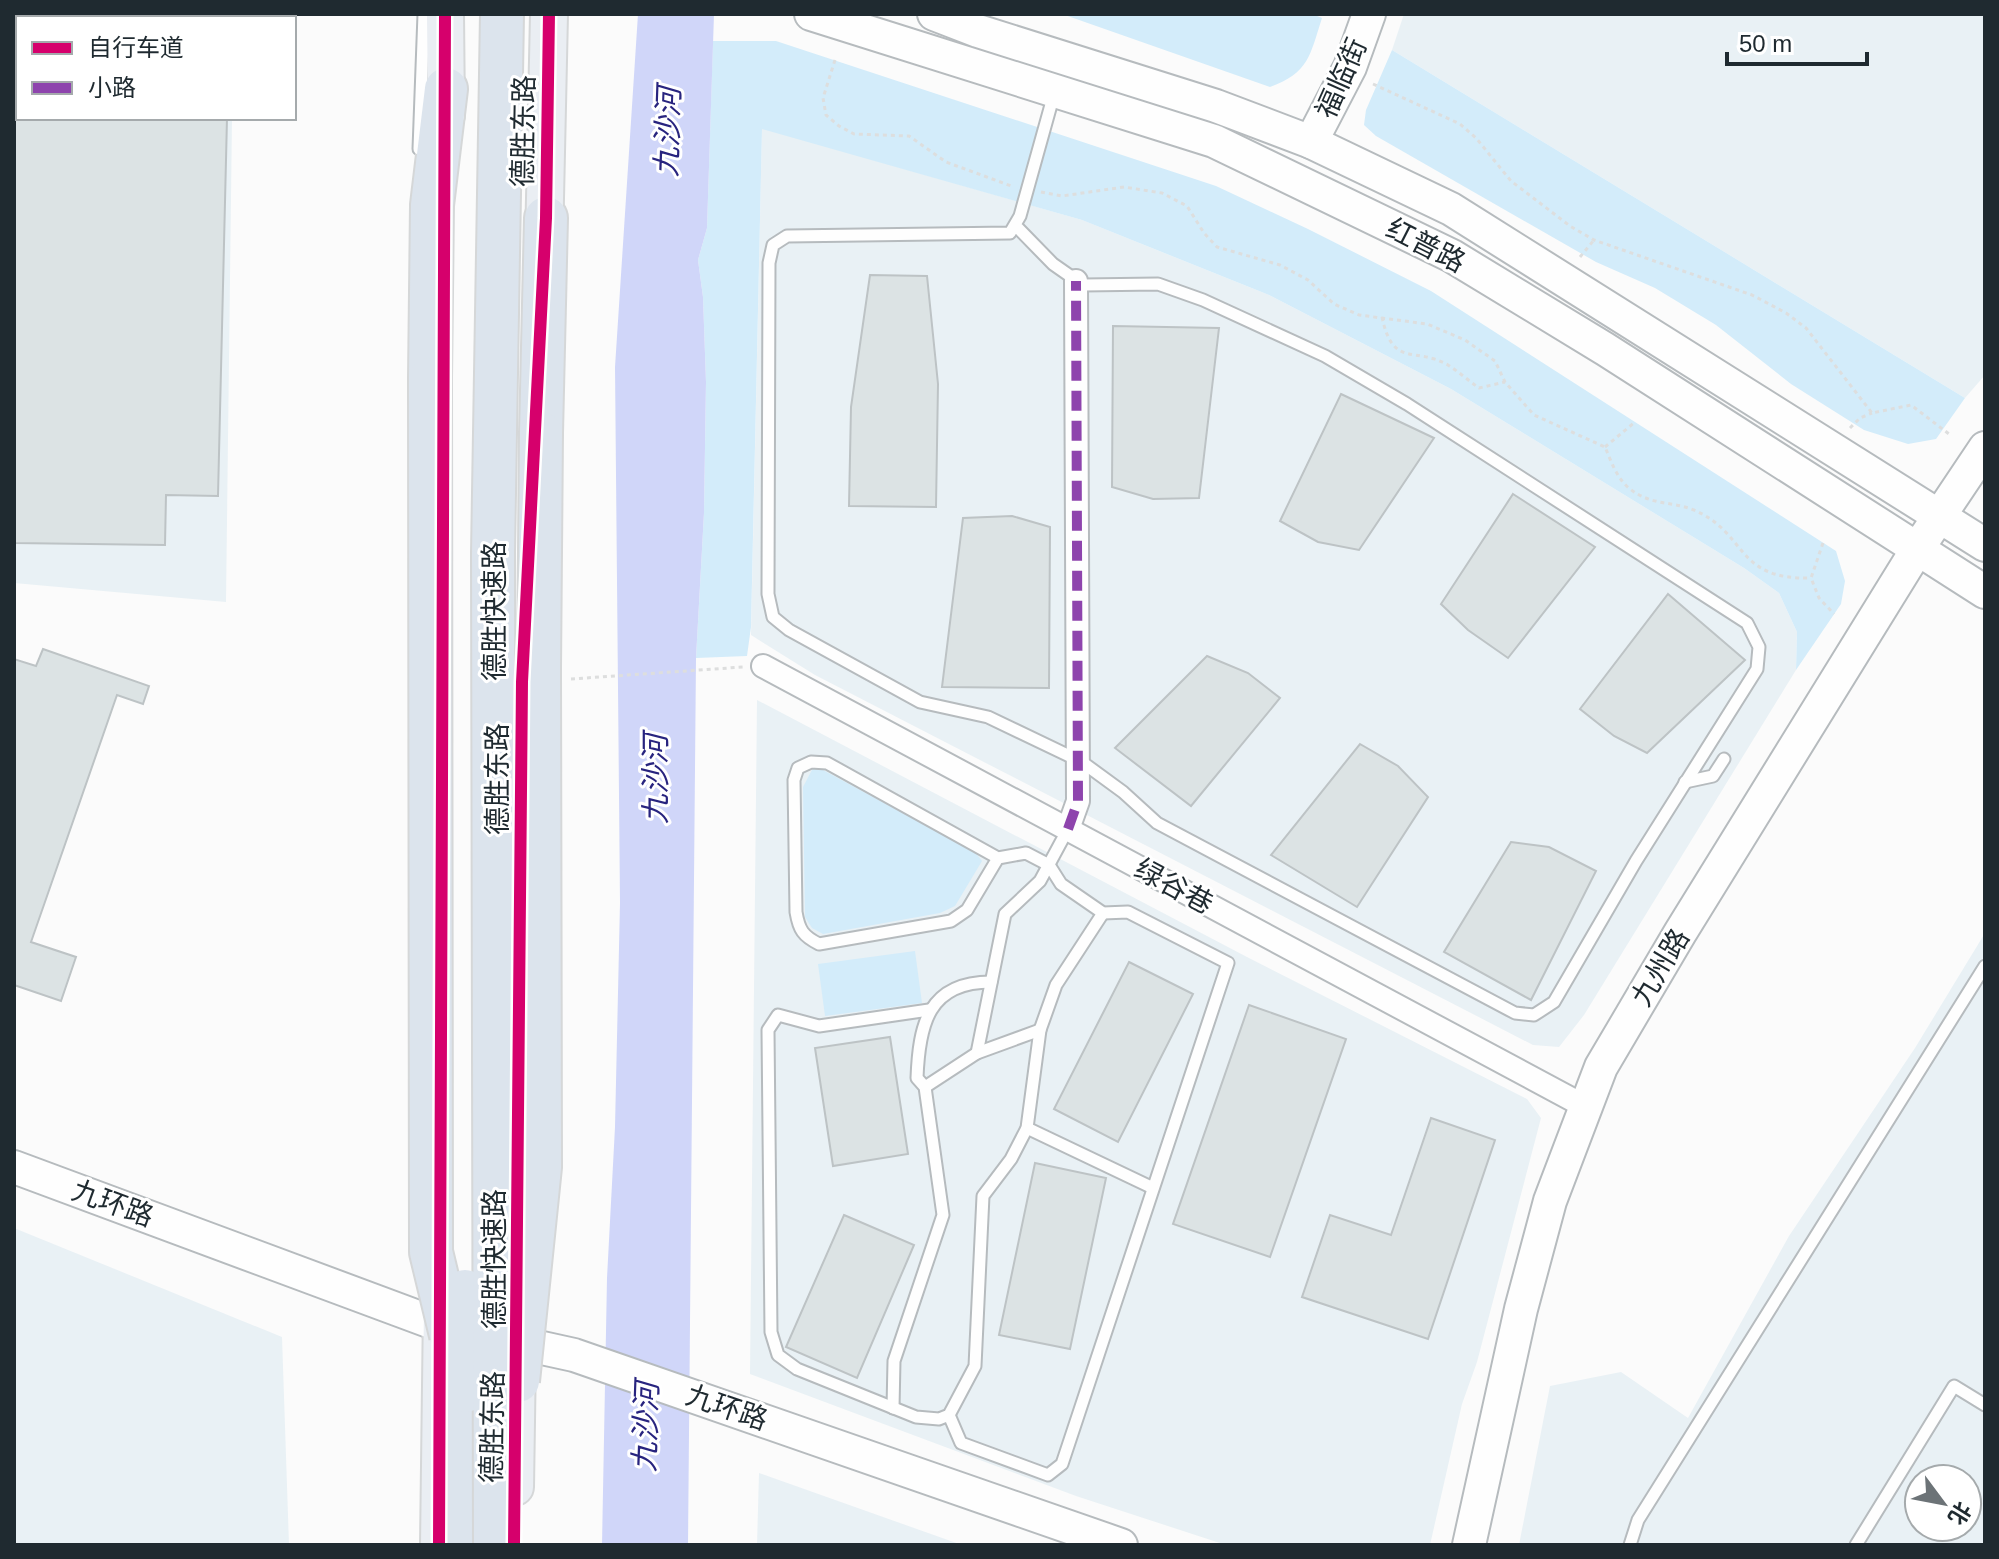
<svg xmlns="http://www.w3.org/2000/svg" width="1999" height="1559" font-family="Helvetica,'Noto Sans SC',sans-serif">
  <rect width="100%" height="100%" fill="#fbfbfb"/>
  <g fill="#e9f1f5" fill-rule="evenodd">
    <polygon points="14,14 188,14 199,18 18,18 18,118 232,118 226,602 14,583"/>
    <polygon points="1404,14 1985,14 1985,375 1965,398 1392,50"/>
    <polygon points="762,128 1082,220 1269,295 1451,389 1744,568 1779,593 1797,632 1796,670 1584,1015 1559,1047 1533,1045 815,675 751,635"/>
    <polygon points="757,700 1247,957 1527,1099 1541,1118 1477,1362 1462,1404 1430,1545 1226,1545 1076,1496 750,1374"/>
    <path d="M1985,933v612h-466l31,-159 71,-14 67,46 101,-182 126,-188zM1919,1479h48v48h-48z"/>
    <polygon points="14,1228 282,1337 289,1545 14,1545"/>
    <polygon points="759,1473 962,1545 757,1545"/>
  </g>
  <g fill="#d3ecfa">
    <path d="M1062,14h250l10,4c-12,37 -13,55 -52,69z"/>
    <polygon points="713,41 776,41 1216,186 1308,229 1431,291 1836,551 1845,581 1841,604 1796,670 1797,632 1779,593 1744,568 1451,389 1269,295 1082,220 762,129 751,627 747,656 696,658 704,513 706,382 703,297 698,260 707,228"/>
    <polygon points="1392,50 1965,398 1936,439 1908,444 1864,430 1791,384 1716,325 1655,288 1596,262 1376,136 1364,125 1366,110"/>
    <polygon points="813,768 823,770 975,852 982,861 955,906 940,913 823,934 812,928 805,917 803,787"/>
    <polygon points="915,951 922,1003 825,1016 818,964"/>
  </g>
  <polygon fill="#d0d6f9" points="638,14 714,14 707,228 698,260 703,297 706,382 704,513 696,658 688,1545 602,1545 607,1278 615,1127 620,903 615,367"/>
  <g fill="#dce3e4" stroke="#bdc3c5" stroke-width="2">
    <polygon points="14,62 18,62 18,118 227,118 218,496 166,495 165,545 14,543"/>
    <polygon points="870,275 927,276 938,384 936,507 849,506 851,407"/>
    <polygon points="1113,326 1219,328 1199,498 1153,499 1112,487"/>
    <polygon points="1341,394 1434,438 1359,550 1318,542 1280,521"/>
    <polygon points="1513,494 1595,547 1508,658 1468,630 1441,604"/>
    <polygon points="1012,516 1050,527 1049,688 942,687 963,518"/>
    <polygon points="1668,594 1745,660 1647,753 1614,736 1580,709"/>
    <polygon points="43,649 149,686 143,704 117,695 31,942 76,957 61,1001 14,985 14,659 36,666"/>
    <polygon points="1207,656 1248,673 1280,698 1191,806 1115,748"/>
    <polygon points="1360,744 1398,766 1428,797 1357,907 1271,855"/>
    <polygon points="1511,842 1549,847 1596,871 1531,1000 1444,952"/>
    <polygon points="1129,962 1193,994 1118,1142 1054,1109"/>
    <polygon points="1249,1005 1346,1039 1270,1257 1173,1224"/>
    <polygon points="890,1037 908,1154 833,1166 815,1048"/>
    <polygon points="1431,1118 1495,1140 1428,1339 1302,1297 1330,1215 1391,1235"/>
    <polygon points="1035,1163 1106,1178 1070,1349 999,1335"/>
    <polygon points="844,1215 914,1245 857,1378 786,1347"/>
  </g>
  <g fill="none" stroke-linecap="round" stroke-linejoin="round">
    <defs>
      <g id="lane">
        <polyline points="419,149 424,14"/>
        <polyline points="1015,225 1053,264 1083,285 1158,284 1203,300 1325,356 1407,404 1747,623 1759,647 1757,669 1636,861 1554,1002 1534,1015 1515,1013 1157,823 1123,792 1082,762 988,717 920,702 789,630 773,617 768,594 769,263 773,245 787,236 1010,233 1020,216 1054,94"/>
        <polyline points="1685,782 1713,776 1724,759"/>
        <polyline points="929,1010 819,1026 778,1015 768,1030 771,1332 778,1355 797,1369 916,1417 939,1419 949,1415 975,1366 983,1196 1011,1159 1027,1128 1040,1030 1056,985 1103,913"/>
        <polyline points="977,1053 1005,914 1040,881 1068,829"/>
        <polyline points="925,1087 977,1053 1040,1030"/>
        <polyline points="1027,1128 1153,1188"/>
        <path d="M893,1408l1,-47 49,-146 -18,-128 -8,-9c2,-53 11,-96 74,-96"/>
        <path d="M949,1415l12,28 87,32 14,-11 166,-501 -100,-51 -25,1 -42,-29 -12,-19 -23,-12 -28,5 -31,52 -16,11 -132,23c-16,-8 -20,-14 -23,-32l-2,-132 4,-12 13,-6 16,1 171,95"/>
        <polyline points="1630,1545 1638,1520 1985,966"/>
        <polyline points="1856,1545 1954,1386 1985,1405"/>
      </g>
      <g id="street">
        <polyline points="763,666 1586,1107"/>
        <polyline points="1068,829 1078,801 1076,281"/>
      </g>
      <g id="secondary">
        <polyline points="811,14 1214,141 1452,256 1605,349 1985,592"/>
        <polyline points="934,14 978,31 1216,106 1311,142 1451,209 1985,545"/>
        <polyline points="1311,142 1350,67 1369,14"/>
        <polyline points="14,1167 442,1326 574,1355 1121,1545"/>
        <polyline points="1469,1545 1521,1309 1550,1201 1601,1067 1680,933 1918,548 1985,448"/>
      </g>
      <g id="primary">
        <polyline points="445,14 446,115"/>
        <polyline points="544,244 549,14"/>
        <polyline points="518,1219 519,1079"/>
        <polyline points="515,1487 517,1355"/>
        <polyline points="439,1545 442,1307"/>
      </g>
      <g id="highway">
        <polyline points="430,379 432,205 446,89"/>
        <polyline points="541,433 546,218"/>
        <polyline points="464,1545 465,1391"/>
      </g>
    </defs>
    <use href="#lane" stroke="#b6bbbe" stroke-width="15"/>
    <use href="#street" stroke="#b6bbbe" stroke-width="26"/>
    <use href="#secondary" stroke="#b6bbbe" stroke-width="36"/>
    <use href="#primary" stroke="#d5d7d8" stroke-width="40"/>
    <use href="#highway" stroke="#d5d7d8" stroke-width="46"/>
    <g stroke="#dddede" stroke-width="3" stroke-dasharray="4 4" stroke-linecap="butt">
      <polyline points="835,60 823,98 826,115 839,126 854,134 909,136 946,162 1014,187"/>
      <polyline points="1373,84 1460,124 1476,138 1511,181 1570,226 1594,240 1752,295 1786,313 1806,328 1872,413 1911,405 1949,434"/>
      <path d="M1041,192l21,4 62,-9 38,6 25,13 17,27 13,14 63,18 28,15 26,24 25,11 68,9 38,16 30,21 10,21 29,33 71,32c6,14 12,32 25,42 22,17 42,12 64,21 55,24 40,70 117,68"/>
      <polyline points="1580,257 1594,240"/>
      <path d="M1382,317c11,52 33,29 66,48 11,7 21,16 31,23l26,-6"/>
      <polyline points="1850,428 1860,418 1872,413"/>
      <polyline points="1605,447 1635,422"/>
      <polyline points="1823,543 1811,578 1819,598 1834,614"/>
      <polyline points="571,679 743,667"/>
    </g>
    <use href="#lane" stroke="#fefefe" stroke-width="11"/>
    <use href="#street" stroke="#fefefe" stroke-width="22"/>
    <use href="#secondary" stroke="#fefefe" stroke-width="32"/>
    <use href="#primary" stroke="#eaeef3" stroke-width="36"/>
    <use href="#highway" stroke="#dce4ed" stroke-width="42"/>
    <defs>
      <g id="highway-bridge">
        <polyline points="430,379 431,1252 451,1335"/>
        <polyline points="518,1381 540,1167 539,669 541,433"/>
        <polyline points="465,1391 465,1291"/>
        <polyline points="495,1545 493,553 502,14"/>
      </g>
    </defs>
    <use href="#highway-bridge" stroke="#d5d7d8" stroke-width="46" stroke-linecap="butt"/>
    <use href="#highway-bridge" stroke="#dce4ed" stroke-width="42"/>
    <polyline stroke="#8e44ad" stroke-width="10" stroke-dasharray="20 10" stroke-linecap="butt" points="1068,829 1078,801 1076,281"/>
    <defs>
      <g id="cycleway">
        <polyline points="439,1545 445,14"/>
        <polyline points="514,1545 522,682 546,218 549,14"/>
      </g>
    </defs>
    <use href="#cycleway" stroke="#fff" stroke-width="17"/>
    <use href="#cycleway" stroke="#d6006c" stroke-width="12"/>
  </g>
  <g text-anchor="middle" stroke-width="6" stroke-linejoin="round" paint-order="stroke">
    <g font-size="28" fill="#1f2a30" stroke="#fff">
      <text transform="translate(1341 78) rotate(-66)" y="10">福临街</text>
      <text transform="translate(523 131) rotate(-89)" y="10">德胜东路</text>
      <text transform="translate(1426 245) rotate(27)" y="10">红普路</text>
      <text transform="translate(494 611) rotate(-90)" y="10">德胜快速路</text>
      <text transform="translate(497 779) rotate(-90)" y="10">德胜东路</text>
      <text transform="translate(1174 886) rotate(28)" y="10">绿谷巷</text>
      <text transform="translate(1660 967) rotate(-59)" y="10">九州路</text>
      <text transform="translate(113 1203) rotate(20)" y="10">九环路</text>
      <text transform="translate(494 1259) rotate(-90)" y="10">德胜快速路</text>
      <text transform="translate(727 1407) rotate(19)" y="10">九环路</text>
      <text transform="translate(492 1427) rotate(-89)" y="10">德胜东路</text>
    </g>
    <g font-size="30" font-style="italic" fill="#28247f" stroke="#fff">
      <text transform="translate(668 132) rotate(-88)" y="10">九沙河</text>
      <text transform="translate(656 779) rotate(-90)" y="10">九沙河</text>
      <text transform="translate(646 1427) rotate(-88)" y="10">九沙河</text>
    </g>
  </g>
  <rect width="1999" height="1559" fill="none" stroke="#1f2a30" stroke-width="32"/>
  <rect x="16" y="16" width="280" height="104" fill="#ffffff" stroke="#a5aaac" stroke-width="2"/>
  <rect x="32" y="42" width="40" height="12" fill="#d6006c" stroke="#a5aaac" stroke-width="2"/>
  <text x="88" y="56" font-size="24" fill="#1f2a30">自行车道</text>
  <rect x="32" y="82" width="40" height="12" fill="#8e44ad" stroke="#a5aaac" stroke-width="2"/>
  <text x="88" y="96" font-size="24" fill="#1f2a30">小路</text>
  <g transform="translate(1943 1503) rotate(122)"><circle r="38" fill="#ffffff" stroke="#a5aaac" stroke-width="2"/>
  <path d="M0-6L14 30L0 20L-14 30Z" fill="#6c7377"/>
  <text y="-12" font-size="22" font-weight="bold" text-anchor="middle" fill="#1f2a30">北</text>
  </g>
  <path d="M1727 52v12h140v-12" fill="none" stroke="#1f2a30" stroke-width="4"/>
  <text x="1739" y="52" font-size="24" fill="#1f2a30" stroke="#ffffff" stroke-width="6" paint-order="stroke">50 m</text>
</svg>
